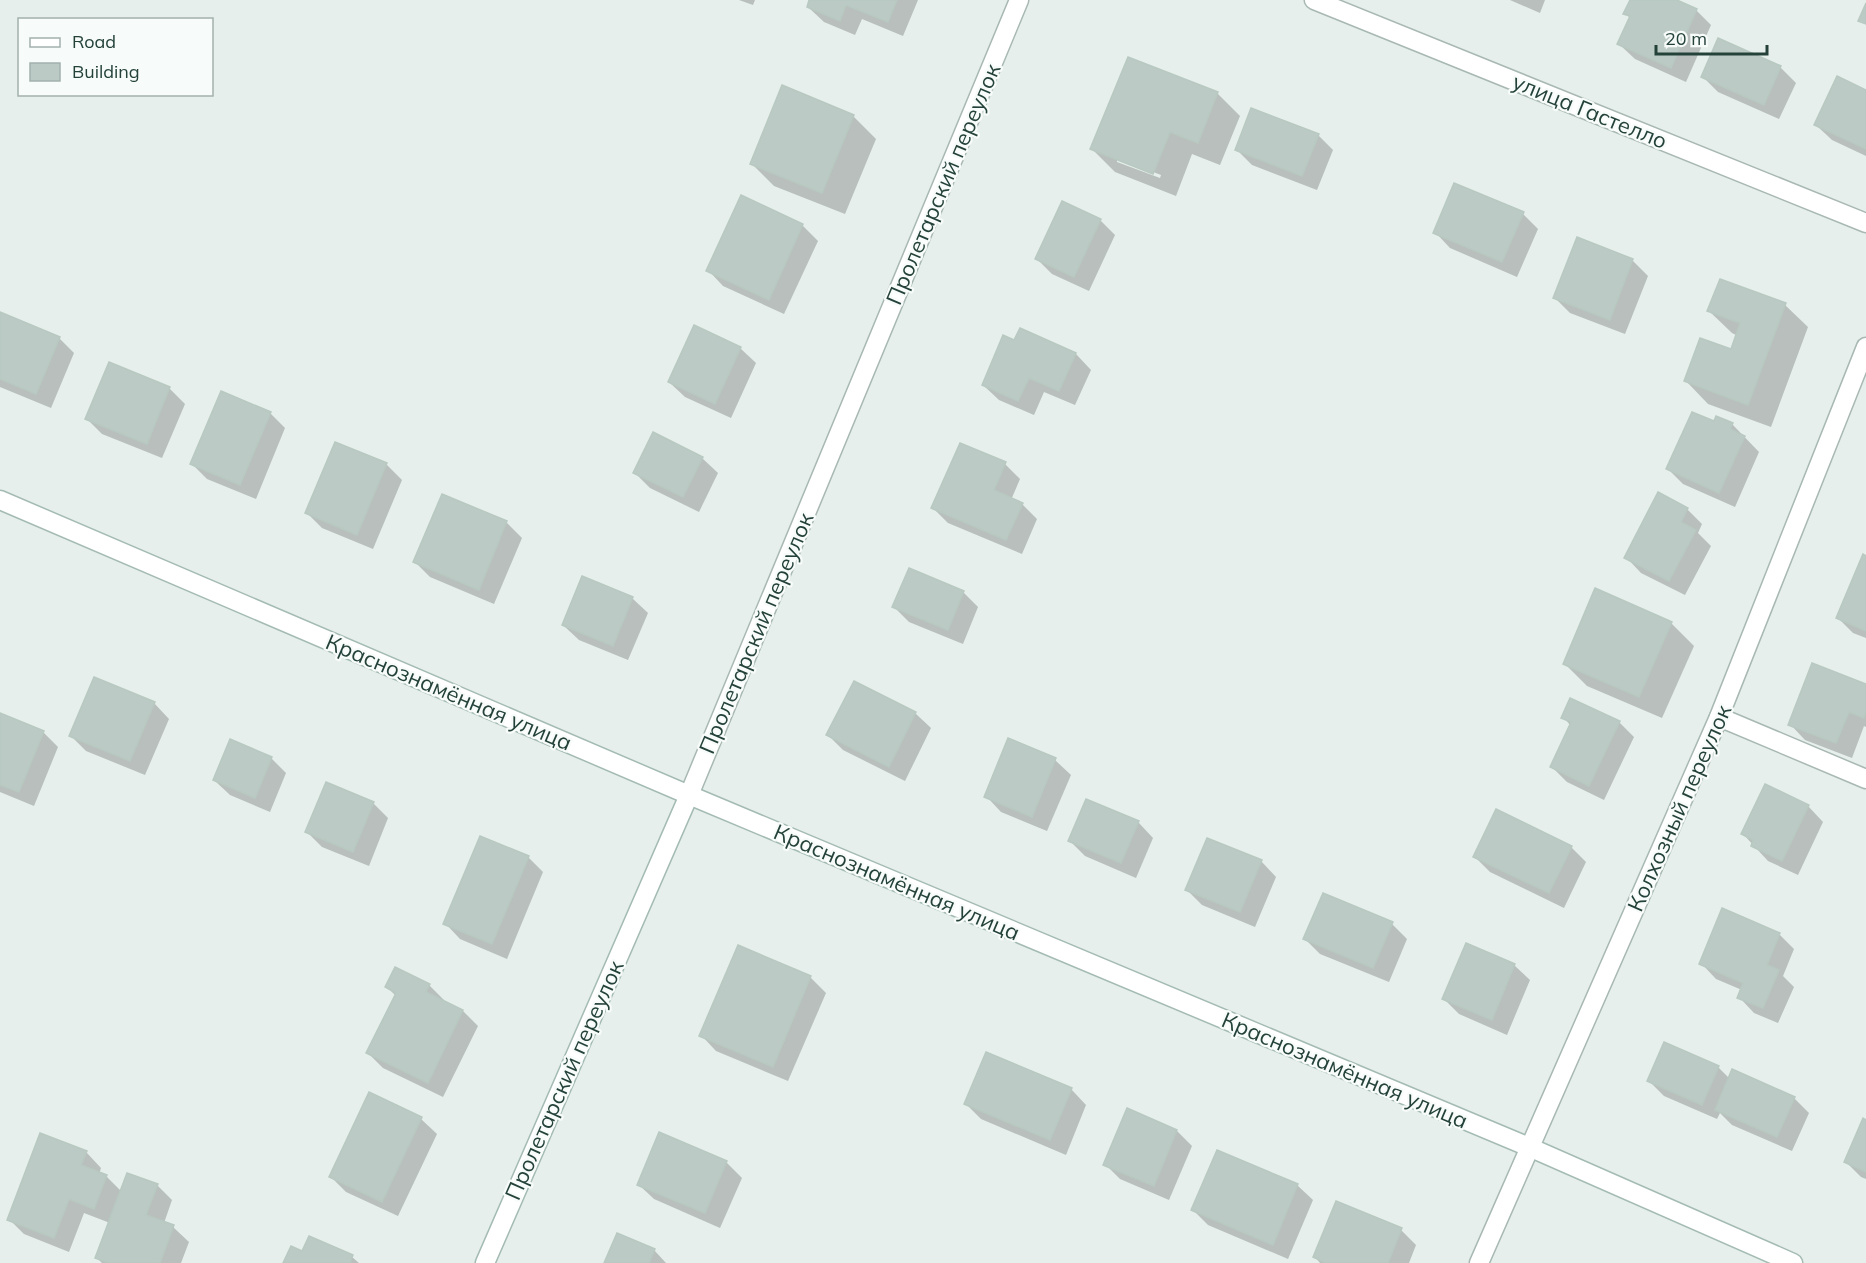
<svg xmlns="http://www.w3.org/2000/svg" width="1866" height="1263" font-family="Mulish,sans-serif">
  <rect width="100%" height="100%" fill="#e6efeb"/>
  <g fill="#0003" fill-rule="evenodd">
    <polygon points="739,0 755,0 753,5"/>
    <polygon points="811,0 918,0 903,36 862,19 855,35 824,22 808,7"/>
    <polygon points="1510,0 1545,0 1540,13"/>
    <polygon points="1631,0 1674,0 1696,10 1711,25 1686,82 1635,59 1619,44 1630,18 1625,13"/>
    <polygon points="1719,40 1780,67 1796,83 1779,119 1718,92 1703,77"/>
    <polygon points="1866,92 1866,156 1832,140 1816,125"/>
    <path d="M1217,93l23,23 -20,49 -28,-11 -16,42 -61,-24 -23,-23zM1117,158l44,17 -1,3 -43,-16z"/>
    <polygon points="853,116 876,139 845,214 774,186 752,164"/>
    <polygon points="1318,135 1333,150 1317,190 1252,165 1237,150"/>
    <polygon points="742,197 803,226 818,241 784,314 723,286 708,270"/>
    <polygon points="1523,214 1538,229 1517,277 1450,248 1435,232"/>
    <polygon points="1100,220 1115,235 1089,291 1052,274 1037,259"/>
    <polygon points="1578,239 1633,261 1648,276 1625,334 1570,313 1555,298"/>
    <polygon points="1785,305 1808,327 1771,427 1708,404 1686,381 1732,351 1738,336 1732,333 1709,311"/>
    <polygon points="0,314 59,338 74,353 51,408 0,387"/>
    <polygon points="1021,330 1076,354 1091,370 1075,405 1044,392 1034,415 999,400 983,385"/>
    <polygon points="740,348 756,363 731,418 685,397 669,382"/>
    <polygon points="169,388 185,404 162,458 102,434 87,419"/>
    <polygon points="270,413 285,428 256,499 207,479 192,464"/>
    <polygon points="1714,423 1732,424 1759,452 1735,507 1683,484 1668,469"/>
    <polygon points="335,443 387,465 402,480 373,549 322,528 307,513"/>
    <polygon points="702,458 718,473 699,512 650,488 635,473"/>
    <polygon points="1005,464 1020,479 1011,500 1022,504 1037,519 1022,554 948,523 933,508"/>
    <polygon points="442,496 506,522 522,538 494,604 430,577 415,562"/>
    <polygon points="1687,509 1702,524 1698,533 1711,546 1685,595 1641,573 1626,557"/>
    <polygon points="1866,557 1866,638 1853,633 1838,618"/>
    <polygon points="963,592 978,607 963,644 909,622 894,607"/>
    <polygon points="632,598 648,613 628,660 579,640 563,625"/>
    <polygon points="1671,623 1694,646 1662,718 1587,686 1564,663"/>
    <polygon points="1866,685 1866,727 1864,726 1852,758 1805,740 1790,724"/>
    <polygon points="154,703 169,719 145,775 86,751 71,736"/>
    <polygon points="915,713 931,728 905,781 843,750 828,735"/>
    <polygon points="0,714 43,732 58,747 34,806 0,792"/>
    <polygon points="1563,717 1619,722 1634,737 1604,800 1567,782 1552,767 1571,726"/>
    <polygon points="1009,740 1055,760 1071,775 1047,831 1001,812 986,796"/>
    <polygon points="271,758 286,773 270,812 230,795 214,780"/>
    <polygon points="373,803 388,818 369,866 322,847 307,832"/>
    <polygon points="1808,806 1823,822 1798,875 1768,861 1743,834"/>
    <polygon points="1138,822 1153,838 1136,878 1085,856 1070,841"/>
    <polygon points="1571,847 1586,862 1564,908 1490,872 1475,857"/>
    <polygon points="528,857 543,872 507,959 460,939 445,923"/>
    <polygon points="1261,861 1276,877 1255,927 1202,905 1187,890"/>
    <polygon points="1392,924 1407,939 1389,982 1320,954 1305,939"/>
    <polygon points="1779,934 1794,949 1783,976 1794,987 1778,1023 1754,1013 1739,997 1742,990 1716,979 1701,963"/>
    <polygon points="739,947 810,977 826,993 788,1081 716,1051 701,1035"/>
    <polygon points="1514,965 1530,980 1507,1035 1459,1014 1444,999"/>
    <polygon points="429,985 444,1000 444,1002 463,1011 478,1026 443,1097 383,1068 368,1053 396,996 387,987"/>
    <polygon points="1718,1067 1730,1079 1794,1098 1809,1113 1792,1151 1732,1125 1720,1113 1717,1119 1664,1096 1648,1080"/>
    <polygon points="1071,1089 1086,1105 1066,1155 981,1119 966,1104"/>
    <polygon points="370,1094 421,1119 437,1134 398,1216 346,1192 331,1177"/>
    <polygon points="1866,1121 1866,1179 1861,1177 1845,1161"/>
    <polygon points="1177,1131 1192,1146 1169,1200 1120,1179 1105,1164"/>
    <polygon points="660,1134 726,1162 742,1178 720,1228 654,1199 638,1184"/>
    <polygon points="86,1152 101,1168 99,1174 107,1177 121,1191 157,1185 172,1200 164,1223 173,1227 189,1242 181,1263 102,1263 97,1258 110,1223 84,1213 69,1252 24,1234 9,1219"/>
    <polygon points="1297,1185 1313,1200 1288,1259 1208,1225 1193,1210"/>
    <polygon points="1401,1230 1416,1245 1409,1263 1320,1263 1315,1257"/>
    <polygon points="310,1238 352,1257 359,1263 284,1263 303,1253"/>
    <polygon points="654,1250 666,1263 606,1263"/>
  </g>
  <g fill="#bbcac4" stroke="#b8c9c2" stroke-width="1.5">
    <polygon points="809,0 897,0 888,22 846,5 840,21 807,7"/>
    <polygon points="1630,0 1677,0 1697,9 1671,68 1617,44 1630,16 1623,14"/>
    <polygon points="1866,3 1866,24 1858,21"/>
    <polygon points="1718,38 1781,66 1764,105 1701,77"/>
    <polygon points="1128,57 1218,92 1198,143 1170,132 1153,174 1090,149"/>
    <polygon points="1837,76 1866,90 1866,149 1814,125"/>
    <polygon points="782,85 854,115 822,193 750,164"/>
    <polygon points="1251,108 1319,134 1302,176 1235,150"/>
    <polygon points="1454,183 1524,212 1502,262 1433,233"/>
    <polygon points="741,195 803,224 769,300 706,271"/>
    <polygon points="1062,201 1101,219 1074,277 1035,259"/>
    <polygon points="1577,237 1633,259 1610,320 1553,298"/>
    <polygon points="1720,279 1786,303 1748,405 1684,381 1700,338 1731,349 1740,323 1707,311"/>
    <polygon points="0,312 60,337 36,394 0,379"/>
    <polygon points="694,325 741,347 715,404 668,382"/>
    <polygon points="1020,328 1076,353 1059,391 1029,378 1018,401 982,385 1003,335 1014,340"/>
    <polygon points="109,362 170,387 147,444 85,419"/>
    <polygon points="221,391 271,412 240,485 190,464"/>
    <polygon points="1692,412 1714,421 1716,416 1733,423 1730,429 1745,436 1719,493 1666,469"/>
    <polygon points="653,432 703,457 683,497 633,473"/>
    <polygon points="335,442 387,463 357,535 305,513"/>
    <polygon points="960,443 1006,462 994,490 1023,503 1006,540 931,508"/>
    <polygon points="1658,492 1688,508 1681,522 1696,530 1669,581 1624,558"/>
    <polygon points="442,494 507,521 479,590 413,562"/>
    <polygon points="1863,554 1866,556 1866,631 1836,618"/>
    <polygon points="909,568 964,591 948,630 892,607"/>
    <polygon points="582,576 633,597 613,646 562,625"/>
    <polygon points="1595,588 1672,622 1639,697 1563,664"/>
    <polygon points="1812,663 1866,684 1866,711 1864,718 1849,712 1836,743 1788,725"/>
    <polygon points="94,677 155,702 130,761 69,736"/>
    <polygon points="854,681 916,712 889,767 826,735"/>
    <polygon points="1570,698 1620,721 1589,786 1550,767 1571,722 1561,718"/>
    <polygon points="0,713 44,731 19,792 0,785"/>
    <polygon points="1008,738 1056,758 1032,817 984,797"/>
    <polygon points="230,739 272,757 255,798 213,780"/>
    <polygon points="326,782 374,802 353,852 305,832"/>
    <polygon points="1765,784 1809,805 1782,861 1751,846 1753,840 1741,834"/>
    <polygon points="1086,799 1139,821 1121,863 1068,841"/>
    <polygon points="1496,809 1572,846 1549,893 1473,857"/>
    <polygon points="480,836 529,856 492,944 443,924"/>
    <polygon points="1207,838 1262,860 1240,912 1185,890"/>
    <polygon points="1323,893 1393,922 1373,968 1303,939"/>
    <polygon points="1722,908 1780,933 1767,965 1779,970 1763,1008 1737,998 1743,983 1699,964"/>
    <polygon points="1466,943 1515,964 1492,1020 1442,999"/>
    <polygon points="738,945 811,976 773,1067 699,1036"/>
    <polygon points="395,967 430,984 426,992 463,1010 428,1083 366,1053 396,993 385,987"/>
    <polygon points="1664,1042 1719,1066 1702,1105 1647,1081"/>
    <polygon points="986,1052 1072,1088 1050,1140 964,1104"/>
    <polygon points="1732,1069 1795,1097 1777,1137 1715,1110"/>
    <polygon points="369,1092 422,1117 382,1202 329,1177"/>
    <polygon points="1127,1108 1177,1130 1154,1186 1103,1165"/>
    <polygon points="1863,1118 1866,1120 1866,1172 1844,1162"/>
    <polygon points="659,1132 727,1161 705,1213 637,1185"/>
    <polygon points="40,1133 87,1151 81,1165 107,1175 94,1209 69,1199 54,1238 7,1220"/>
    <polygon points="1217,1150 1298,1184 1273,1245 1191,1210"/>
    <polygon points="127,1173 158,1184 146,1215 174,1225 160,1263 109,1263 95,1258"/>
    <polygon points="1336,1201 1402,1228 1388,1263 1326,1263 1313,1257"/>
    <polygon points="617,1233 655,1249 649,1263 604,1263"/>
    <polygon points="309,1236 353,1255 350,1263 283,1263 291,1246 302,1251"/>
  </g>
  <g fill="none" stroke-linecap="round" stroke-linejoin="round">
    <defs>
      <g id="minor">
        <polyline points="1314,0 1866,223"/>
        <polyline points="1719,717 1866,779"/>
        <polyline points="689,795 1019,0"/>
        <polyline points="1479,1263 1719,717 1866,347"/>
      </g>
      <g id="secondary">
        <polyline points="0,500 689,795 1529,1147 1793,1263"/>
        <polyline points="485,1263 689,795"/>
      </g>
    </defs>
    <use href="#minor" stroke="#a8b8b2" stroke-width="21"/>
    <use href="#secondary" stroke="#a4bbb3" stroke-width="21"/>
    <use href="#minor" stroke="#fff" stroke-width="18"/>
    <use href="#secondary" stroke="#fff" stroke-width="18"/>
  </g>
  <g text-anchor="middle" stroke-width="4.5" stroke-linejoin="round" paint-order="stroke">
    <g font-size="22" fill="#24423a" stroke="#f7fbf9">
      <text transform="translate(1590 111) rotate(22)" y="8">улица Гастелло</text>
      <text transform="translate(943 184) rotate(-67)" y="8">Пролетарский переулок</text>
      <text transform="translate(756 633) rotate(-67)" y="8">Пролетарский переулок</text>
      <text transform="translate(449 692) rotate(23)" y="8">Краснознамённая улица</text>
      <text transform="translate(1679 808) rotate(-66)" y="8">Колхозный переулок</text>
      <text transform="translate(897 882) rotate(23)" y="8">Краснознамённая улица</text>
      <text transform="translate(1345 1070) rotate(23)" y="8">Краснознамённая улица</text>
      <text transform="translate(564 1080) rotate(-66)" y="8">Пролетарский переулок</text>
    </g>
  </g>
  <rect x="18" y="18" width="195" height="78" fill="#f7fbf9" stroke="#a3b1ad" stroke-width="1.5"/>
  <rect x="30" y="38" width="30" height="9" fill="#ffffff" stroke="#a3b1ad" stroke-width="1.5"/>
  <text x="72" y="48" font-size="18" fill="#24423a">Road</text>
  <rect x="30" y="63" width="30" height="18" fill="#bbcac4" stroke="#a3b1ad" stroke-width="1.5"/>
  <text x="72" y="78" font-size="18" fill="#24423a">Building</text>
  <path d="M1656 45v9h111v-9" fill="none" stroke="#24423a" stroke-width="3"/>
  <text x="1665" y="45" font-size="18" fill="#24423a" stroke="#f7fbf9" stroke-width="4.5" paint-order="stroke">20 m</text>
</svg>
